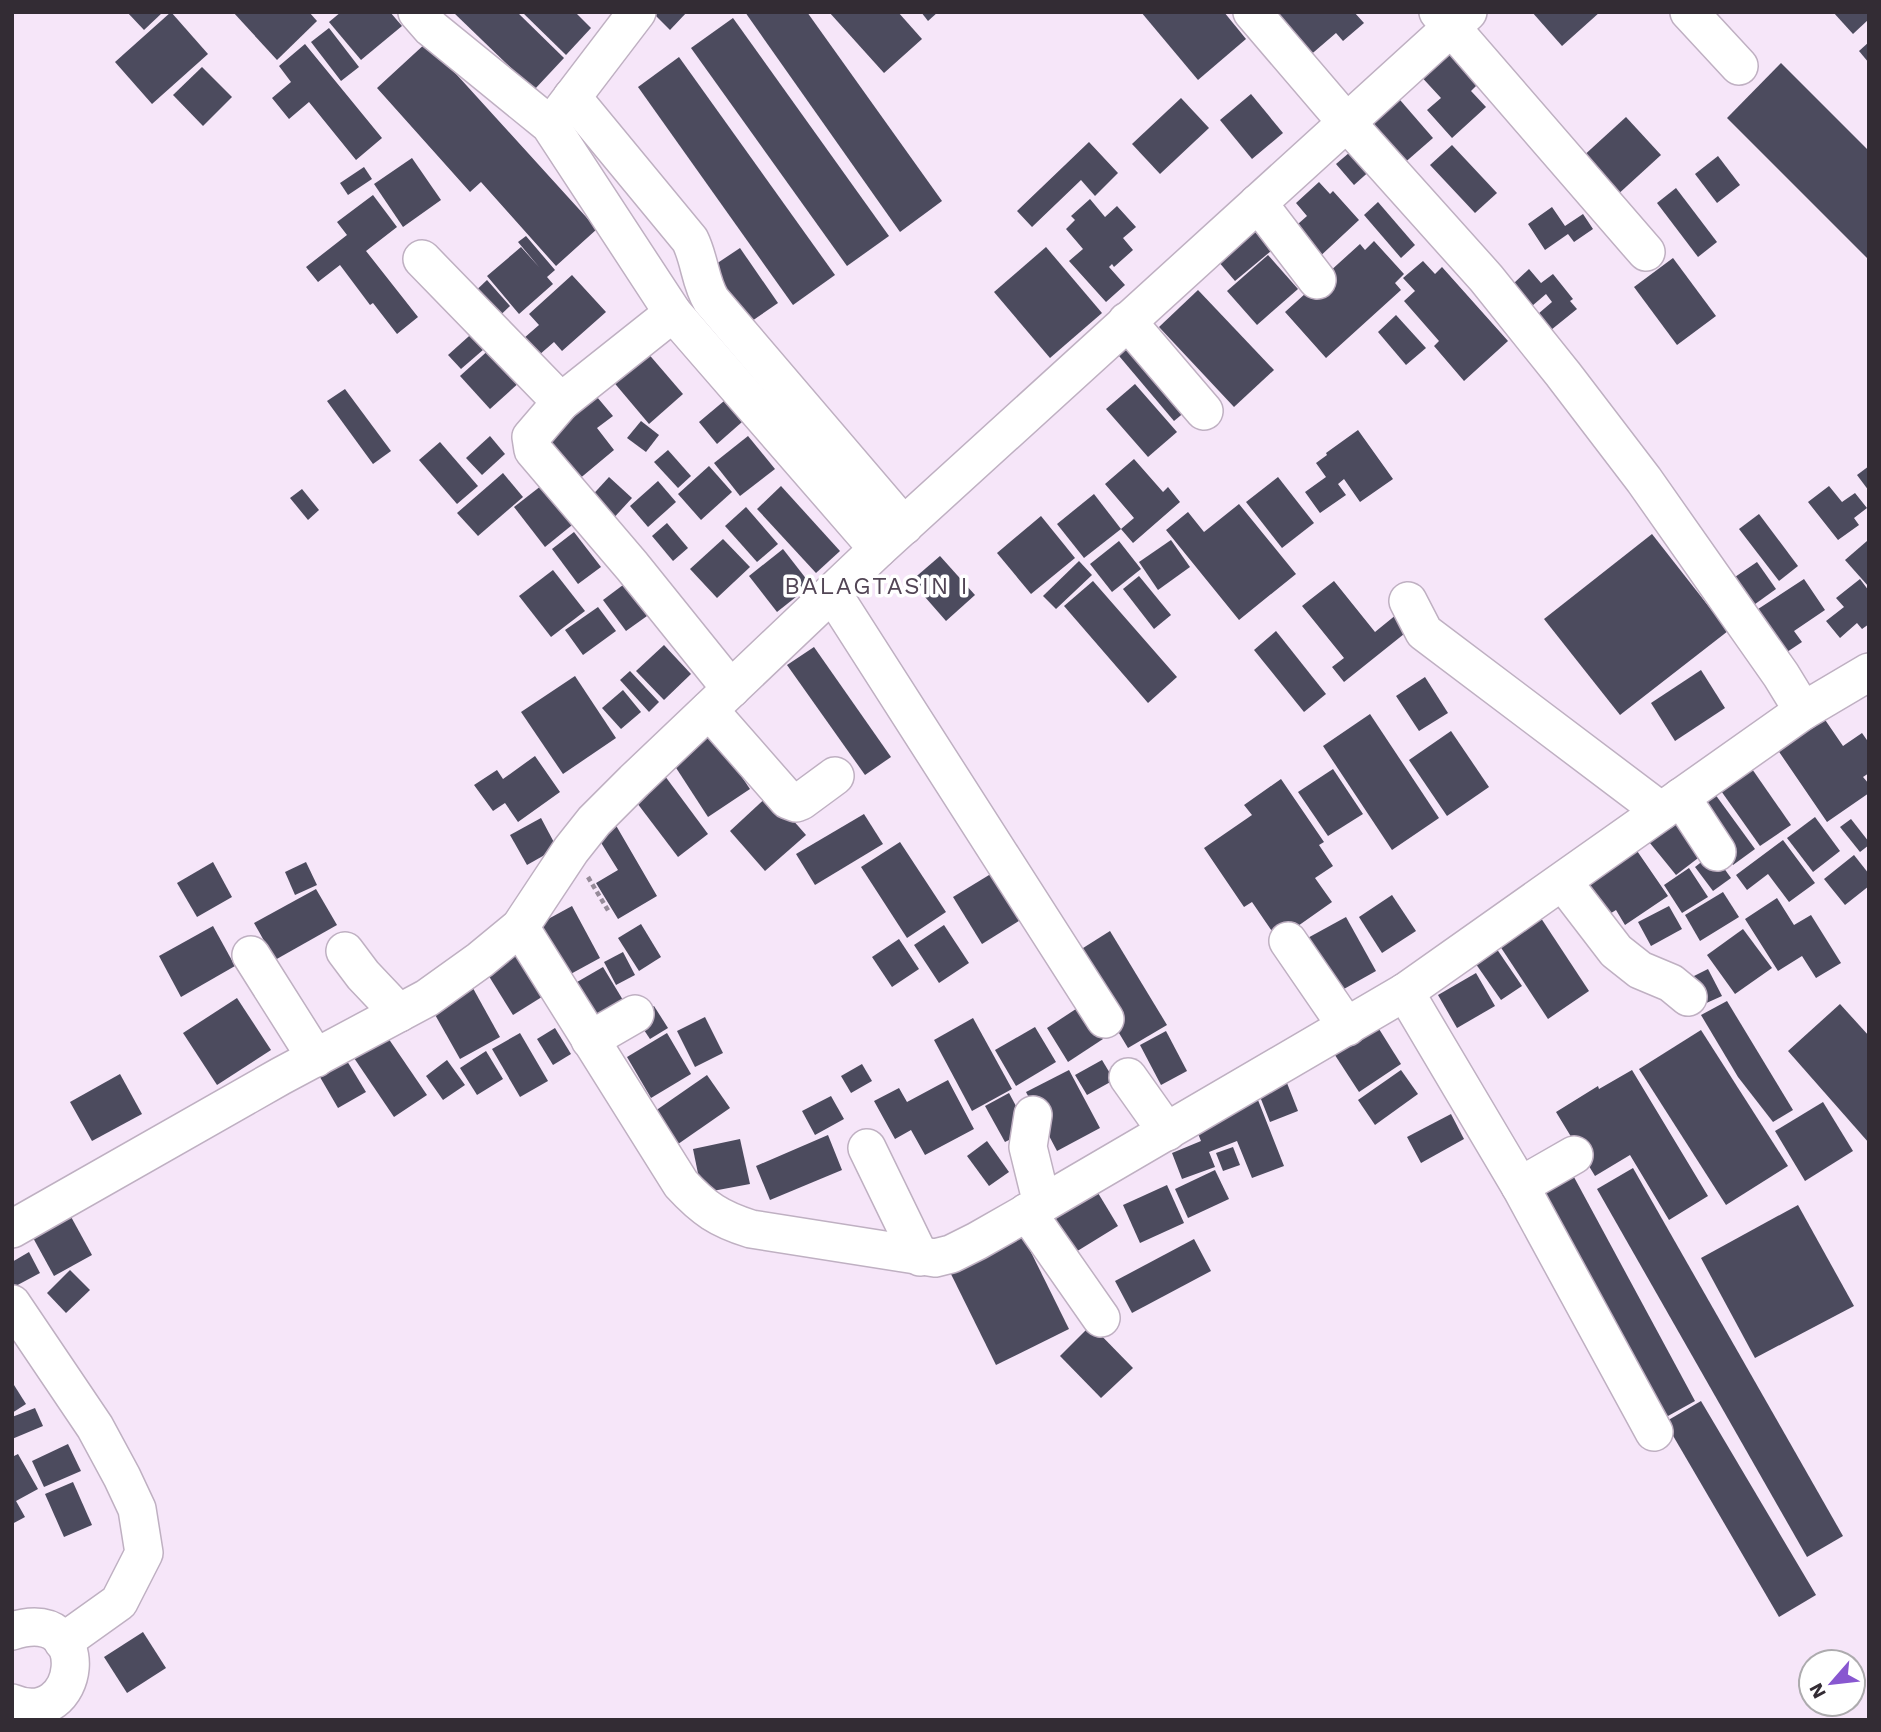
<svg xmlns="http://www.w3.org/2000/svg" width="1881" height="1732" font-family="'Work Sans',sans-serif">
  <rect width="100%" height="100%" fill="#f6e6f9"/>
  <g fill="#4c4b5e">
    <polygon points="127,12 163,12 144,30"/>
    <polygon points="171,12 208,54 152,104 115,62"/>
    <polygon points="233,12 309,12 317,21 277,60"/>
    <polygon points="341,12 390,12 402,26 361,60 329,22"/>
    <polygon points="453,12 517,12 564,58 534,90"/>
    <polygon points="522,12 575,12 591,28 566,55"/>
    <polygon points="652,12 687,12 670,30"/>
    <polygon points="745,12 807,12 942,201 900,232"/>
    <polygon points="829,12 898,12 922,39 884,73"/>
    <polygon points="921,12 938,12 928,21"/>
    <polygon points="1141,12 1224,12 1246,39 1198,80"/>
    <polygon points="1255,12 1354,12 1364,23 1343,41 1336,33 1300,64"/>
    <polygon points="1532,12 1600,12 1562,46"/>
    <polygon points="1833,12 1869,12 1869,19 1853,34"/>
    <polygon points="733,18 889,236 847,266 691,48"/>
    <polygon points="329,28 359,67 341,81 311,42"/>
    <polygon points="427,42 597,229 556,266 481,182 470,192 377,88"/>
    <polygon points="1869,42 1869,63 1859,51"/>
    <polygon points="305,44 382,138 356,160 309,102 289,119 272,98 291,82 279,66"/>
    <polygon points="1445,46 1479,83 1471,91 1486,107 1452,138 1427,110 1441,98 1417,72"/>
    <polygon points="679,57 835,275 793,305 638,87"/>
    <polygon points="1781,63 1869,151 1869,260 1727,118"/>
    <polygon points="202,67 232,97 203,126 173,95"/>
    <polygon points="1394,93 1433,138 1394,172 1355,127"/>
    <polygon points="1251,94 1283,133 1252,159 1220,120"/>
    <polygon points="1181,98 1209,128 1160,174 1132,144"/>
    <polygon points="1626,117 1661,155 1615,197 1580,159"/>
    <polygon points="1089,142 1118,173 1095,196 1081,180 1032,227 1017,211"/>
    <polygon points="1452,145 1497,193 1475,213 1430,165"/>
    <polygon points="1356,147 1373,168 1354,185 1336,164"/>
    <polygon points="1718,156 1740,185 1717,203 1695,174"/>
    <polygon points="412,158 441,200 403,227 374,184"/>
    <polygon points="364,167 372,179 348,195 340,183"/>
    <polygon points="1319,182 1330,194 1333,191 1359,220 1315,261 1289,232 1307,216 1296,203"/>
    <polygon points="1676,188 1717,242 1698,257 1657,203"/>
    <polygon points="373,195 397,227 366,251 418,317 397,334 373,303 370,305 340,265 318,282 306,267 347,235 337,222"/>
    <polygon points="1090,199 1105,217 1117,206 1136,227 1123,238 1133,250 1114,267 1112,264 1109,267 1125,285 1106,302 1069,261 1083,249 1066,229 1075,220 1071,216"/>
    <polygon points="1378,202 1415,245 1401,258 1364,215"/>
    <polygon points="1552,207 1565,226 1583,214 1593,229 1574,242 1568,234 1545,250 1528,224"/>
    <polygon points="1248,223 1271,251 1235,281 1212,254"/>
    <polygon points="526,236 555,270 547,277 553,284 519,314 487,276 521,247 539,267 518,242"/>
    <polygon points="1374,241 1404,274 1395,283 1401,290 1326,358 1285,312 1360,244 1365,250"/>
    <polygon points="1046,247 1102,313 1050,358 994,292"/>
    <polygon points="740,248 778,303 749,323 710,268"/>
    <polygon points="1268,255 1298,289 1257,325 1227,291"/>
    <polygon points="1673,258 1716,316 1677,345 1634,287"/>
    <polygon points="1423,261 1435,274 1442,267 1508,341 1464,381 1434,346 1439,341 1404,301 1415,291 1403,278"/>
    <polygon points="1529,269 1541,283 1553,274 1573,299 1570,301 1577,309 1551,330 1538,314 1552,302 1546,294 1532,306 1513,284"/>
    <polygon points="572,275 606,312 562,351 554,342 531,362 516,345 539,325 529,314"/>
    <polygon points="487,280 510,306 490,325 467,299"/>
    <polygon points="1198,290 1274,370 1234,407 1159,327"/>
    <polygon points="1396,315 1426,348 1406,365 1378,332"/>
    <polygon points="478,328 491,343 461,369 448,355"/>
    <polygon points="1132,334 1192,406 1174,421 1114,350"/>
    <polygon points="640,344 683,394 649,424 606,373"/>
    <polygon points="492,347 522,380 490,409 460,376"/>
    <polygon points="1135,384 1177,432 1148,457 1106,409"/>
    <polygon points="345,389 391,451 373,464 327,401"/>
    <polygon points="597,397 613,416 597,428 614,450 572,485 536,440 578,406 582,410"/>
    <polygon points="724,401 742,422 717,444 699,422"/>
    <polygon points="641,421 659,435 646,452 627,438"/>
    <polygon points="1358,430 1393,479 1360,502 1344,479 1338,484 1346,495 1320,513 1305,492 1326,477 1316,463 1327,455 1326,453"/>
    <polygon points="490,436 505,454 482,475 466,458"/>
    <polygon points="748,436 775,469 740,496 714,463"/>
    <polygon points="440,442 478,486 457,504 419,460"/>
    <polygon points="668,450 691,476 678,488 654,462"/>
    <polygon points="1134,459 1163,492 1168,487 1180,502 1133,543 1121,529 1134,518 1105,484"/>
    <polygon points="709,466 732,492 701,520 678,494"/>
    <polygon points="1869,466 1869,491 1857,475"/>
    <polygon points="503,473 523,497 478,536 457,513"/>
    <polygon points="609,477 632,498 610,522 587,501"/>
    <polygon points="1278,477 1314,523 1282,548 1246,502"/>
    <polygon points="658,481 676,502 648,527 630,506"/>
    <polygon points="546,482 577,521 545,547 514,507"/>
    <polygon points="781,486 840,551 816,573 757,509"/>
    <polygon points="1829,486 1842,502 1855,493 1867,508 1854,518 1859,525 1838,540 1808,502"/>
    <polygon points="302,489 319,510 308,520 290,498"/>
    <polygon points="1094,494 1121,529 1084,558 1057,524"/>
    <polygon points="1239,504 1296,574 1239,620 1166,530 1188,512 1204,532"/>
    <polygon points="746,507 778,544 757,562 725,526"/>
    <polygon points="1759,514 1798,566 1779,581 1739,529"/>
    <polygon points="1041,516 1075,558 1031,594 997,553"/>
    <polygon points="667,523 688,548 673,561 652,536"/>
    <polygon points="574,532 601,567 578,584 552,549"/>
    <polygon points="1652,534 1728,631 1620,715 1544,619"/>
    <polygon points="723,539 750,567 717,598 690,569"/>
    <polygon points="1171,540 1190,567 1158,590 1139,562"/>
    <polygon points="1119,541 1141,569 1112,592 1090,564"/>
    <polygon points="1867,541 1869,542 1869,587 1845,560"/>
    <polygon points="783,549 811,585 777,612 749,576"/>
    <polygon points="940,556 975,595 946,621 911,581"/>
    <polygon points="1079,561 1092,575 1056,609 1043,596"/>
    <polygon points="1757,562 1776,589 1751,607 1732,579"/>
    <polygon points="553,570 585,611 551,637 519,596"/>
    <polygon points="1139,576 1171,615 1154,629 1123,589"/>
    <polygon points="631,579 654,611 626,631 603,600"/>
    <polygon points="1804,579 1825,610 1794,631 1802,642 1778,658 1755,611"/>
    <polygon points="1860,579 1869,591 1869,624 1862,629 1857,623 1840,638 1826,621 1844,607 1836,598"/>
    <polygon points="1093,581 1177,677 1148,703 1064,606"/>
    <polygon points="1334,581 1375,632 1402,610 1414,626 1344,682 1332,667 1344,658 1302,606"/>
    <polygon points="598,607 616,631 583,655 565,630"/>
    <polygon points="1276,631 1326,694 1304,712 1254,650"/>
    <polygon points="664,645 691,674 664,700 636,671"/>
    <polygon points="814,647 891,757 865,775 787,665"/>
    <polygon points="1701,670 1725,708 1675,741 1651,703"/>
    <polygon points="630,671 659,702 649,712 620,680"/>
    <polygon points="575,676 616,738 563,774 521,712"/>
    <polygon points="1425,677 1448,713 1419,731 1396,696"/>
    <polygon points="623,690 641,712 621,729 602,708"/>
    <polygon points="1817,708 1843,746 1862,733 1869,743 1869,773 1863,777 1869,784 1869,793 1827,822 1771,740"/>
    <polygon points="1370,714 1439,818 1392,850 1323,746"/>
    <polygon points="710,730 750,789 708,817 669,757"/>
    <polygon points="1451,731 1489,787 1447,816 1409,760"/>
    <polygon points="535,756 560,792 518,822 505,803 493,811 474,785 497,770 503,779"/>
    <polygon points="1750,766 1791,825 1760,846 1719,788"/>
    <polygon points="1333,769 1363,814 1328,836 1298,792"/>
    <polygon points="662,772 708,834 678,857 631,795"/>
    <polygon points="1281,779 1324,842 1319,845 1333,866 1315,878 1332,902 1278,940 1252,902 1244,907 1204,848 1252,815 1244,805"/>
    <polygon points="1712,790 1755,849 1733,865 1690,806"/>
    <polygon points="770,794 806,835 765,871 730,831"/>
    <polygon points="1672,808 1706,852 1676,875 1641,832"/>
    <polygon points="864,814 883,844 815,885 796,854"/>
    <polygon points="1815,817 1840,851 1813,872 1787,838"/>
    <polygon points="541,818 557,848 527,865 510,835"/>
    <polygon points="1851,819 1869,842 1869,845 1860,852 1840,827"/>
    <polygon points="614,822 657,896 618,919 596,883 618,870 595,833"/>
    <polygon points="1783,840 1815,883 1789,902 1768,874 1747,890 1736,875"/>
    <polygon points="900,842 946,912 907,938 861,867"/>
    <polygon points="1633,845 1668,896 1625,925 1616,910 1600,920 1579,889"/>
    <polygon points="1713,853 1731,878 1713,891 1695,867"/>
    <polygon points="1854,855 1869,874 1869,886 1845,905 1824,879"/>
    <polygon points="213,862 232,897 197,917 177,883"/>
    <polygon points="306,862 317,885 295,895 285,872"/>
    <polygon points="1689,868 1708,897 1682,913 1664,885"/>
    <polygon points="994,872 1022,919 982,944 953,897"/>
    <polygon points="316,889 337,925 275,960 254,923"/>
    <polygon points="1723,892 1739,917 1700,941 1685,915"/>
    <polygon points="1392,895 1416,931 1382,953 1359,917"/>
    <polygon points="1777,898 1794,925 1811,915 1841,963 1816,978 1802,956 1778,971 1745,919"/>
    <polygon points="572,906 600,958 556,982 528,930"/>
    <polygon points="1669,906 1682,929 1651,946 1638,922"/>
    <polygon points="1535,909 1589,991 1548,1019 1494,937"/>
    <polygon points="1346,917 1376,971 1335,994 1304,940"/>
    <polygon points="641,924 661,957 639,971 618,938"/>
    <polygon points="944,925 969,963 939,983 914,945"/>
    <polygon points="213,926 235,966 181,997 159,956"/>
    <polygon points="1743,929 1772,968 1735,994 1707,955"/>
    <polygon points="1110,931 1167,1025 1128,1048 1072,955"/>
    <polygon points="899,939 919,969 892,987 872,957"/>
    <polygon points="1492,942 1522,986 1501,1000 1471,957"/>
    <polygon points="514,945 545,995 513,1015 482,965"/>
    <polygon points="623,952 635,975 616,985 604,962"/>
    <polygon points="603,967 629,1010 591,1033 565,989"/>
    <polygon points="1708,969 1722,996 1702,1005 1688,979"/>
    <polygon points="1476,973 1495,1006 1457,1028 1438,995"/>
    <polygon points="469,981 500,1037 460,1059 429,1004"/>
    <polygon points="237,998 271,1050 217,1085 183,1033"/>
    <polygon points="1727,1001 1793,1110 1773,1122 1738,1077 1701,1015"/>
    <polygon points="1840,1004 1869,1036 1869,1143 1788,1051"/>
    <polygon points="1082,1005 1103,1039 1068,1062 1047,1028"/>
    <polygon points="654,1006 668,1028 650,1039 636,1018"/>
    <polygon points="705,1017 723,1053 695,1067 677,1031"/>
    <polygon points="973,1018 1012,1089 972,1111 934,1040"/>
    <polygon points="1374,1021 1401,1064 1359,1092 1331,1049"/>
    <polygon points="1035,1027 1056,1062 1016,1086 995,1050"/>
    <polygon points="555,1028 571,1054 553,1065 537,1039"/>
    <polygon points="1701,1030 1788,1166 1726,1205 1639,1069"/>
    <polygon points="1166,1031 1187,1071 1161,1085 1140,1045"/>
    <polygon points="384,1032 427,1095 394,1117 352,1055"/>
    <polygon points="520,1033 548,1081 520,1097 492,1049"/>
    <polygon points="667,1033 691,1074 651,1098 627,1057"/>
    <polygon points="486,1051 503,1079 477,1095 460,1068"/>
    <polygon points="344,1056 366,1092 338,1108 317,1072"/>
    <polygon points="447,1060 465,1085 443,1100 426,1076"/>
    <polygon points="1102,1060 1114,1080 1087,1095 1075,1075"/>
    <polygon points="862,1064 872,1081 851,1093 841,1076"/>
    <polygon points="1069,1070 1100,1128 1057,1151 1026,1092"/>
    <polygon points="1401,1070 1418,1094 1375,1125 1358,1100"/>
    <polygon points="1632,1070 1708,1196 1669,1220 1630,1155 1595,1176 1556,1112 1598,1086 1599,1089"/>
    <polygon points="120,1074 142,1114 92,1141 70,1102"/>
    <polygon points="707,1075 730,1108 668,1151 645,1118"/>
    <polygon points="1285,1078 1298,1111 1270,1122 1257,1089"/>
    <polygon points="948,1080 974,1129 925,1155 911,1130 895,1139 874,1101 899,1088 907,1102"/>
    <polygon points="1254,1090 1284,1166 1252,1178 1237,1141 1209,1152 1215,1167 1182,1179 1172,1153 1201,1141 1192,1119"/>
    <polygon points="1009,1093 1029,1130 1005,1142 985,1106"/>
    <polygon points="831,1096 844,1119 815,1135 802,1111"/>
    <polygon points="1823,1102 1853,1151 1805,1181 1775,1131"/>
    <polygon points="1451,1114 1464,1139 1421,1163 1407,1137"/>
    <polygon points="828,1135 842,1170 770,1200 756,1166"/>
    <polygon points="740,1139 750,1184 702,1193 693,1149"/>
    <polygon points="987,1141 1009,1172 989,1186 967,1156"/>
    <polygon points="1233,1147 1240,1165 1223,1171 1216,1153"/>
    <polygon points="1568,1166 1695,1401 1659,1421 1532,1185"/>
    <polygon points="1633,1168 1843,1536 1807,1557 1597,1189"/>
    <polygon points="1215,1170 1229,1199 1188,1218 1175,1189"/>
    <polygon points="1092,1183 1118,1226 1066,1258 1040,1215"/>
    <polygon points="1167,1185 1184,1223 1140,1243 1123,1205"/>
    <polygon points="64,1204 92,1255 54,1276 26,1225"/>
    <polygon points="1798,1205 1854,1306 1755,1358 1701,1258"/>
    <polygon points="1021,1232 1069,1329 996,1365 948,1268"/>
    <polygon points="1194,1239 1211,1271 1132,1313 1115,1281"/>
    <polygon points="29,1252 40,1273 12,1288 12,1262"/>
    <polygon points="70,1270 90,1290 66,1313 47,1293"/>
    <polygon points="1091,1325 1133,1368 1101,1398 1060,1356"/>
    <polygon points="14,1385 26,1404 12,1413 12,1386"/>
    <polygon points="1701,1401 1816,1595 1779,1617 1665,1422"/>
    <polygon points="35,1408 43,1426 12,1439 12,1417"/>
    <polygon points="68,1444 81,1471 44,1487 32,1461"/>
    <polygon points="18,1454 38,1489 16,1501 25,1517 12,1524 12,1457"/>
    <polygon points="73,1482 92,1525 64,1537 45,1494"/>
    <polygon points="143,1632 166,1668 127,1693 104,1657"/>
  </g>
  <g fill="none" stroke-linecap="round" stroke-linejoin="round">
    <defs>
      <g id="minor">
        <polyline points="417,12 431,28 550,125 673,313 878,549"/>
        <polyline points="1438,12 1646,252"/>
        <polyline points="1689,12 1739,66"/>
        <path d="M572,97l118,143c10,20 10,42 21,60l193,226"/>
        <polyline points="557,117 637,12"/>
        <polyline points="1258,203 1317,280"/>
        <polyline points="422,259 561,402 673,313"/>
        <polyline points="1127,321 1204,411"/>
        <polyline points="561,402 531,437 533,450 632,566 731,689"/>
        <polyline points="833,594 1105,1019"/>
        <polyline points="1408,601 1424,632 1661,811"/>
        <polyline points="709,710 788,800 796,803 801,801 835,776"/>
        <polyline points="1803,711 1869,672"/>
        <polyline points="1681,797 1717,852"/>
        <polyline points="1563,882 1616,951 1640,970 1671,983 1688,997"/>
        <path d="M520,927l161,257c23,25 38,35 70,45l184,29 16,-4 26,-13 65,-37 363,-212 398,-281 -22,-36 -137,-195 -81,-106 -77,-96 -139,-155 -95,-111"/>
        <polyline points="1288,941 1347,1027"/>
        <polyline points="345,951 363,975 399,1013"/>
        <polyline points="251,955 316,1058"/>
        <polyline points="1405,992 1520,1186 1654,1432"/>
        <polyline points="590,1040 635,1014"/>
        <polyline points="1128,1077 1167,1132"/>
        <polyline points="1033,1115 1028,1147 1042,1204"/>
        <polyline points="867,1148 920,1257"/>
        <polyline points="1520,1186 1574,1155"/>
        <polyline points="1027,1212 1101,1318"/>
        <polyline points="12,1229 281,1076 427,998 480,960 520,927 571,850 594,821 634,781 878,549 1468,12"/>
        <polyline points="12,1304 95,1427 122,1477 137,1509 144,1553 119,1602 63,1642"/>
        <path d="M12,1631c86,-27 69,101 0,72"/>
      </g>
    </defs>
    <use href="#minor" stroke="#bfb0c2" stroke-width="40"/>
    <polyline stroke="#968b99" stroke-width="4.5" stroke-dasharray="5 3.5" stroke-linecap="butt" points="588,877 609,912"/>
    <use href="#minor" stroke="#fff" stroke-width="37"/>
  </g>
  <g text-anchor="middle" stroke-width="7" stroke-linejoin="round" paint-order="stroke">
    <g font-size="24" letter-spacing="2" fill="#524555" stroke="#fff">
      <text x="877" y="594">BALAGTASIN I</text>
    </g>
  </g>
  <rect width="1881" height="1732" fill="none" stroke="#332c34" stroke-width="28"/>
  <g transform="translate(1832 1683) rotate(242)"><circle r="33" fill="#ffffff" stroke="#adabae" stroke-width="2"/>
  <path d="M0-5L12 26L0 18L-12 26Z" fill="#8857d0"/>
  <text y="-10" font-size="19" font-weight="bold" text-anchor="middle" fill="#332c34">N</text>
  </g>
</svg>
